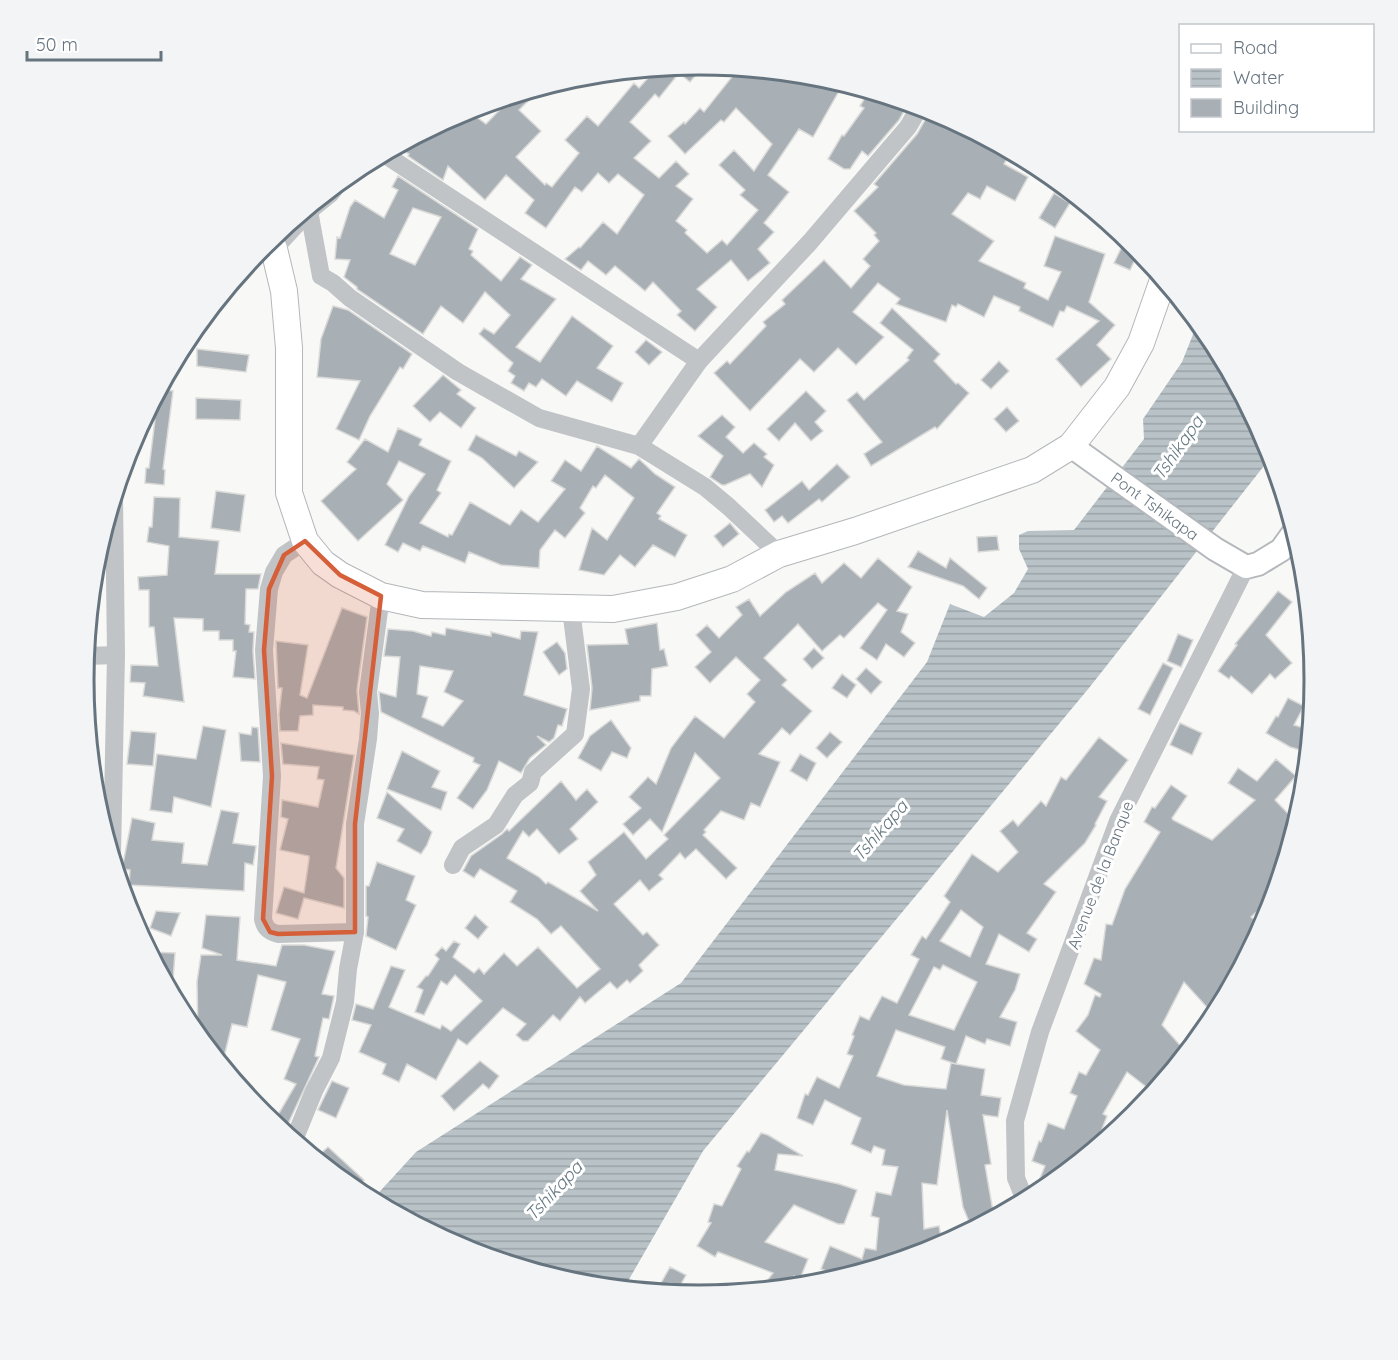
<svg xmlns="http://www.w3.org/2000/svg" width="1398" height="1360" font-family="Quicksand,sans-serif">
  <defs>
    <pattern id="water-rules" width="6" height="5" patternUnits="userSpaceOnUse" patternTransform="scale(1.5)"><rect width="6" height="5" fill="#b9c3c7"/><path d="M0 2.5h6" fill="none" stroke="#9aa3a7"/></pattern>
  </defs>
  <rect width="100%" height="100%" fill="#f8f8f6"/>
  <polygon fill="url(#water-rules)" points="1198,322 1211,338 1268,445 1271,457 1089,688 703,1151 624,1288 579,1284 463,1249 372,1200 416,1152 681,983 927,662 950,604 984,617 1014,593 1028,569 1019,549 1019,535 1028,531 1074,530 1144,439 1143,419 1182,362"/>
  <g fill="#a8afb5" stroke="#dadad8" stroke-width="1.5" fill-rule="evenodd">
    <polygon points="699,64 704,65 690,82 679,73 659,98 655,94 630,122 651,141 634,158 659,178 676,161 689,174 676,186 693,199 676,221 687,230 685,233 707,253 722,240 727,245 758,210 740,195 745,190 719,165 734,150 754,171 772,144 736,108 724,122 721,120 685,154 668,136 684,122 685,124 700,108 704,112 739,68 819,76 843,84 813,137 799,129 768,175 789,192 764,223 774,232 758,249 770,263 748,281 731,260 697,289 717,307 695,331 677,315 681,311 653,282 645,291 615,266 606,275 588,261 581,270 565,259 579,247 580,248 603,222 617,234 644,195 618,174 609,183 598,173 582,192 575,187 546,228 525,213 534,200 506,175 485,200 448,166 443,180 408,156 409,154 397,147 467,110 486,124 513,96 541,88 519,110 541,131 516,157 545,185 546,183 552,187 579,153 565,140 587,116 598,126 634,83 639,88 656,69"/>
    <polygon points="869,91 906,103 904,111 899,120 868,156 862,151 850,169 844,169 828,159 842,135 844,136 864,108 860,106"/>
    <polygon points="928,109 948,120 943,127 972,139 973,136 980,136 1011,152 1004,164 1028,177 1015,201 987,186 980,199 968,193 952,214 994,241 979,261 1026,283 1024,288 1048,300 1061,272 1044,266 1055,236 1105,254 1089,302 1115,325 1097,345 1111,359 1081,387 1056,359 1099,321 1067,306 1064,312 1060,311 1053,327 1019,311 1020,307 994,296 984,317 958,304 956,307 952,305 946,322 896,304 900,299 878,283 853,312 884,337 856,365 838,348 814,372 800,359 750,411 714,373 727,361 730,364 766,326 763,322 785,304 782,300 824,260 851,288 870,266 863,259 879,241 874,235 876,233 854,211 878,187 874,184 917,134 925,120"/>
    <path d="M398,176l80,53 -9,20 4,2 -2,4 30,26 19,-24 12,8 -11,14 35,20 -40,48 24,15 32,-46 41,30 -16,22 26,15 -11,19 -35,-21 -11,15 -24,-17 -6,8 -7,-4 -5,8 -13,-8 4,-7 -7,-5 5,-8 -34,-29 5,-6 10,6 16,-19 -25,-23 -22,31 -22,-17 -18,28 -66,-45v-2l-13,-10 6,-17 -15,-1 2,-22 3,1 10,-31 5,-7 29,18 14,-28 -6,-3zM413,208l28,9 -26,48 -25,-11z"/>
    <polygon points="1054,193 1070,203 1055,228 1039,218"/>
    <polygon points="1126,238 1139,251 1130,270 1114,263"/>
    <polygon points="333,306 348,310 412,354 403,369 400,367 370,416 359,440 336,429 360,381 317,377 321,339"/>
    <polygon points="892,308 940,354 934,361 956,384 958,383 969,393 937,429 935,427 871,466 864,454 882,442 847,400 857,392 864,400 909,360 907,358 913,350 880,323"/>
    <polygon points="646,340 662,352 649,365 635,352"/>
    <polygon points="197,349 249,355 246,372 197,366"/>
    <polygon points="999,361 1009,371 991,389 981,380"/>
    <polygon points="443,375 461,390 457,394 476,408 461,428 440,412 430,422 413,406"/>
    <polygon points="160,389 173,391 163,469 165,470 164,485 145,483 146,468 149,468 155,420 145,418"/>
    <polygon points="806,391 826,411 815,422 823,431 811,441 795,423 779,441 767,429"/>
    <polygon points="196,398 241,400 240,420 196,419"/>
    <polygon points="1007,407 1019,421 1006,432 994,419"/>
    <polygon points="722,415 735,427 726,437 743,453 754,443 767,454 764,457 774,465 762,487 750,474 725,485 722,485 710,477 723,456 698,436"/>
    <polygon points="398,428 422,439 419,445 451,461 437,490 441,493 420,523 448,537 449,534 452,535 470,502 510,525 521,510 538,522 565,489 551,481 565,460 581,471 597,446 631,468 639,459 655,474 675,487 657,513 661,516 659,519 687,535 675,557 653,545 635,567 620,555 604,575 579,570 592,528 607,540 634,498 605,475 596,488 593,486 580,508 585,513 565,538 555,530 540,550 539,568 501,565 469,552 465,563 423,546 420,551 403,543 398,552 385,545 409,496 425,474 399,461 387,484 403,500 358,541 321,501 356,469 347,462 365,439 388,452"/>
    <polygon points="476,435 516,456 519,451 538,462 514,488 482,458 468,450"/>
    <polygon points="837,464 850,477 822,502 819,499 788,523 782,516 774,522 765,510 802,481 809,490"/>
    <polygon points="216,491 245,495 240,532 211,528"/>
    <polygon points="154,497 180,498 179,537 219,541 215,574 261,574 258,589 246,589 245,624 250,625 249,632 254,632 253,651 255,679 233,677 236,651 233,651 233,640 219,640 219,631 203,631 203,619 174,618 184,702 143,696 145,683 130,682 131,665 158,666 154,627 149,627 149,590 139,590 138,577 167,575 169,546 147,542 149,527 152,527"/>
    <polygon points="730,523 739,534 723,547 714,536"/>
    <polygon points="997,536 999,550 978,552 977,537"/>
    <polygon points="918,551 946,568 950,558 987,588 979,599 963,586 908,567"/>
    <polygon points="878,558 912,587 897,611 908,614 901,632 915,643 904,657 886,644 877,660 860,648 887,610 878,603 844,638 840,635 822,651 798,624 764,658 787,680 782,685 812,711 790,735 782,728 759,754 780,762 760,807 751,803 744,820 721,811 704,830 706,832 703,835 737,868 726,879 696,849 685,859 680,853 659,875 663,879 649,891 640,880 614,904 643,935 647,932 659,945 639,965 643,971 630,983 627,980 617,989 610,982 585,1003 580,997 560,1021 553,1015 528,1041 523,1041 516,1035 526,1024 503,1008 467,1045 458,1039 436,1080 407,1064 399,1082 382,1074 386,1064 359,1052 371,1025 352,1020 356,1004 373,1009 391,966 405,970 389,1007 440,1029 442,1025 451,1031 482,1001 455,975 447,985 441,981 424,1015 415,1012 423,990 417,987 426,976 428,976 439,959 435,955 442,947 446,951 454,941 460,944 453,957 474,973 479,968 484,974 504,953 517,966 538,947 577,988 600,969 561,926 551,934 537,919 510,902 517,891 480,869 474,878 463,871 471,856 502,834 507,829 509,831 561,781 576,800 587,789 598,802 570,829 578,839 559,854 537,829 529,837 523,831 507,858 539,877 546,884 548,882 598,911 580,891 596,875 588,862 624,832 646,859 668,839 664,835 720,778 695,753 662,832 650,819 633,835 623,824 641,808 629,797 648,777 656,784 671,748 695,716 724,738 755,702 747,694 760,680 736,657 710,683 695,667 711,652 696,635 707,625 719,638 742,615 736,607 749,599 760,616 786,592 815,573 822,583 844,563 861,578"/>
    <polygon points="1278,591 1292,602 1266,635 1292,663 1275,679 1270,674 1252,694 1231,676 1229,679 1218,671 1237,645 1235,644"/>
    <polygon points="342,608 367,617 357,690 359,714 354,711 343,710 343,707 313,705 313,715 300,716 298,731 280,731 279,714 282,688 278,688 276,641 308,645 300,695 307,698"/>
    <polygon points="657,623 660,650 664,649 668,666 652,669 651,696 640,696 640,701 590,710 592,688 587,645 628,644 625,629"/>
    <path d="M446,628l45,8v-4l29,7 1,-8 17,1 -14,63 43,14 -5,17 -4,-1 -4,13 -5,4 -12,-6 9,9 -16,13 -9,15 -22,-12 -12,29 -14,19 -16,-11 23,-33 -7,-3 1,-4 -93,-46 -2,-20 17,5 4,-40 -16,-1 4,-27 25,2 18,5 1,-4 13,3zM420,666l33,5 -9,21 19,9 -20,25 -21,-9 6,-20 -11,-3z"/>
    <polygon points="1178,634 1193,640 1181,667 1167,661"/>
    <polygon points="557,642 565,653 567,669 559,675 543,652"/>
    <polygon points="814,648 824,658 812,669 803,659"/>
    <polygon points="1163,663 1173,668 1150,715 1138,709"/>
    <polygon points="866,668 882,682 871,694 856,679"/>
    <polygon points="842,674 856,685 847,698 832,688"/>
    <polygon points="1288,698 1304,706 1294,725 1310,730 1307,752 1290,747 1266,733 1276,716 1278,717"/>
    <polygon points="611,720 631,748 627,758 612,752 601,771 578,758 590,736"/>
    <polygon points="1180,723 1202,733 1192,755 1170,745"/>
    <polygon points="203,726 226,730 211,807 174,797 172,813 150,810 157,754 196,759"/>
    <polygon points="252,727 258,728 260,762 241,761 239,733 251,735"/>
    <polygon points="131,731 156,733 153,766 127,764"/>
    <polygon points="830,732 842,742 827,758 816,748"/>
    <path d="M1099,737l29,23 -29,37 8,4 -12,23 1,1 -11,18 -41,41 12,8 -29,41 10,6 -8,13 -30,-18 -13,30 34,10 -5,16 -15,27 17,5 -7,24 -23,-7 -2,5 -19,-8 -10,28 -15,-5 4,-12 -49,-17 -19,46 27,9 42,4 5,-26 34,6 -4,26 20,3 -3,19 -15,-2 8,49 -6,1 9,52 -22,12 -9,-22 -16,-97 -10,75 -15,-2 2,46 15,-3 3,19 -8,4 -92,28 -21,-8 9,-23 32,13 3,-11 11,2 3,-32 -8,-2 5,-24 15,3 7,-28 -16,-2 3,-15 -11,-4 -3,7 -20,-9 10,-26 -36,-18 -12,25 -16,-7 8,-24 3,1 9,-18 22,11 14,-32 -6,-2 7,-18 -2,-1 8,-19 9,4 13,-24 15,7 22,-44 -8,-4 11,-19 4,3 24,-37 -6,-6 28,-42 26,18 20,-20 -18,-21 13,-11 5,6 23,-25 5,5 15,-29 5,3zM961,910l22,17 -13,30 -30,-16zM943,965l34,17 -23,48 -45,-15 25,-48 6,3z"/>
    <polygon points="281,743 354,755 336,868 344,878 344,908 304,898 298,919 276,913 284,887 304,893 309,859 309,856 280,850 288,819 281,817 282,800 318,807 324,780 317,779 319,767 283,764"/>
    <polygon points="402,751 440,771 432,787 447,792 441,810 387,789"/>
    <polygon points="800,754 816,763 807,781 790,771"/>
    <polygon points="1276,759 1296,776 1275,800 1296,822 1273,897 1251,917 1262,926 1214,1015 1184,982 1162,1025 1186,1052 1153,1092 1127,1072 1103,1114 1107,1116 1095,1147 1035,1195 1034,1193 1045,1166 1032,1161 1039,1141 1041,1142 1048,1123 1064,1129 1077,1096 1070,1093 1079,1072 1086,1075 1100,1050 1076,1031 1088,1015 1095,995 1100,997 1101,994 1084,984 1094,958 1101,960 1106,924 1112,925 1125,889 1160,832 1144,822 1152,807 1155,808 1171,785 1187,796 1172,818 1173,820 1212,840 1255,800 1228,783 1238,768 1257,781"/>
    <polygon points="387,792 432,832 427,845 421,854 397,841 404,829 377,818"/>
    <polygon points="221,810 239,813 233,843 256,846 253,865 245,863 244,891 129,885 130,870 122,869 132,818 155,823 152,840 184,843 182,863 207,865"/>
    <polygon points="377,862 415,876 406,900 416,905 396,950 366,936 368,917 366,916 366,886 369,886"/>
    <polygon points="156,911 180,913 171,936 150,928"/>
    <polygon points="206,915 240,917 237,960 276,966 282,945 304,945 335,951 322,994 334,996 329,1019 323,1018 315,1056 319,1057 287,1126 275,1120 296,1084 284,1079 300,1039 271,1030 286,982 258,975 247,1027 232,1024 224,1057 214,1055 198,1035 197,982 201,955 222,955 202,948"/>
    <polygon points="475,915 488,927 478,939 465,928"/>
    <polygon points="150,952 175,953 172,994 158,967"/>
    <polygon points="480,1061 499,1076 489,1089 483,1084 454,1111 441,1096"/>
    <polygon points="332,1081 349,1088 336,1118 318,1110"/>
    <polygon points="761,1133 768,1135 803,1156 778,1154 775,1170 839,1184 857,1190 844,1224 838,1224 794,1205 765,1242 808,1259 800,1279 794,1276 786,1287 760,1290 773,1273 718,1252 715,1257 697,1246 711,1223 708,1222 714,1204 722,1206 741,1169 737,1166 747,1151 749,1152"/>
    <polygon points="328,1147 364,1180 355,1190 316,1158"/>
    <polygon points="670,1267 686,1275 676,1293 660,1285"/>
  </g>
  <g fill="none" stroke-linecap="round" stroke-linejoin="round">
    <defs>
      <polyline id="major" points="1071,446 1215,549 1246,567 1258,564 1281,550 1294,532"/>
      <polyline id="highway" points="270,240 274,249 284,291 289,348 289,493 305,541 323,563 340,575 381,596 422,605 613,609 677,597 732,579 779,554 855,531 1032,470 1071,446 1117,387 1141,343 1163,280"/>
    </defs>
    <use href="#major" stroke="#b4b8bc" stroke-width="26"/>
    <use href="#highway" stroke="#b3b7ba" stroke-width="28"/>
    <g stroke="#c0c4c7" stroke-width="18">
      <polyline points="384,154 699,361"/>
      <polyline points="309,211 321,276 333,283 350,298 458,372 539,418 639,446 705,487 729,507 779,554"/>
      <polyline points="274,249 309,211 330,194 340,182"/>
      <polyline points="639,446 699,361 810,242 890,148 908,127 915,115 917,106"/>
      <path d="M305,541l-21,14 -10,17 -5,17 -5,61 8,126 -9,143c2,9 5,12 15,15l77,-2"/>
      <polyline points="86,656 116,655"/>
      <polyline points="112,855 116,655 114,497"/>
      <polyline points="453,865 462,848 496,825 515,795 530,783 533,772 575,734 581,689 571,609"/>
      <polyline points="294,1140 314,1091 331,1058 345,1002 348,969 355,932 355,824 368,739 370,713 368,692 381,596"/>
      <polyline points="1025,1200 1016,1178 1015,1121 1040,1032 1118,821 1246,567"/>
    </g>
    <use href="#major" stroke="#fff" stroke-width="22"/>
    <use href="#highway" stroke="#fff" stroke-width="26"/>
  </g>
  <path fill="#d55f39" fill-opacity="0.2" stroke="#d55f39" stroke-width="4.5" stroke-linejoin="round" d="M305,541l35,34 41,21 -26,228v108l-77,2 -8,-2 -7,-13 9,-143 -8,-126 5,-61 15,-34z"/>
  <g text-anchor="middle" stroke-width="6" stroke-linejoin="round" paint-order="stroke">
    <g font-size="16" fill="#66747f" stroke="#fff">
      <text transform="translate(1155 506) rotate(36)" y="6">Pont Tshikapa</text>
      <text transform="translate(1100 875) rotate(-69)" y="6">Avenue de la Banque</text>
    </g>
    <g font-size="18" font-style="italic" fill="#667980" stroke="#fff">
      <text transform="translate(1178 448) rotate(-55)" y="6">Tshikapa</text>
      <text transform="translate(880 831) rotate(-49)" y="6">Tshikapa</text>
      <text transform="translate(554 1191) rotate(-47)" y="6">Tshikapa</text>
    </g>
  </g>
  <path d="M0 0H1398V1360H0ZM94 680a605 605 0 1 1 1210 0a605 605 0 1 1-1210 0Z" fill="#f3f4f5" fill-rule="evenodd"/>
  <path fill="none" stroke="#66747f" stroke-width="3" d="M94 680a605 605 0 1 1 1210 0a605 605 0 1 1-1210 0Z"/>
  <rect x="1179" y="24" width="195" height="108" fill="#ffffff" stroke="#c2c7cc" stroke-width="1.5"/>
  <rect x="1191" y="44" width="30" height="9" fill="#ffffff" stroke="#c2c7cc" stroke-width="1.5"/>
  <text x="1233" y="54" font-size="18" fill="#66747f">Road</text>
  <rect x="1191" y="69" width="30" height="18" fill="url(#water-rules)" stroke="#c2c7cc" stroke-width="1.5"/>
  <text x="1233" y="84" font-size="18" fill="#66747f">Water</text>
  <rect x="1191" y="99" width="30" height="18" fill="#a8afb5" stroke="#c2c7cc" stroke-width="1.5"/>
  <text x="1233" y="114" font-size="18" fill="#66747f">Building</text>
  <path d="M27 51v9h134v-9" fill="none" stroke="#66747f" stroke-width="3"/>
  <text x="36" y="51" font-size="18" fill="#66747f" stroke="#ffffff" stroke-width="4.5" paint-order="stroke">50 m</text>
</svg>
